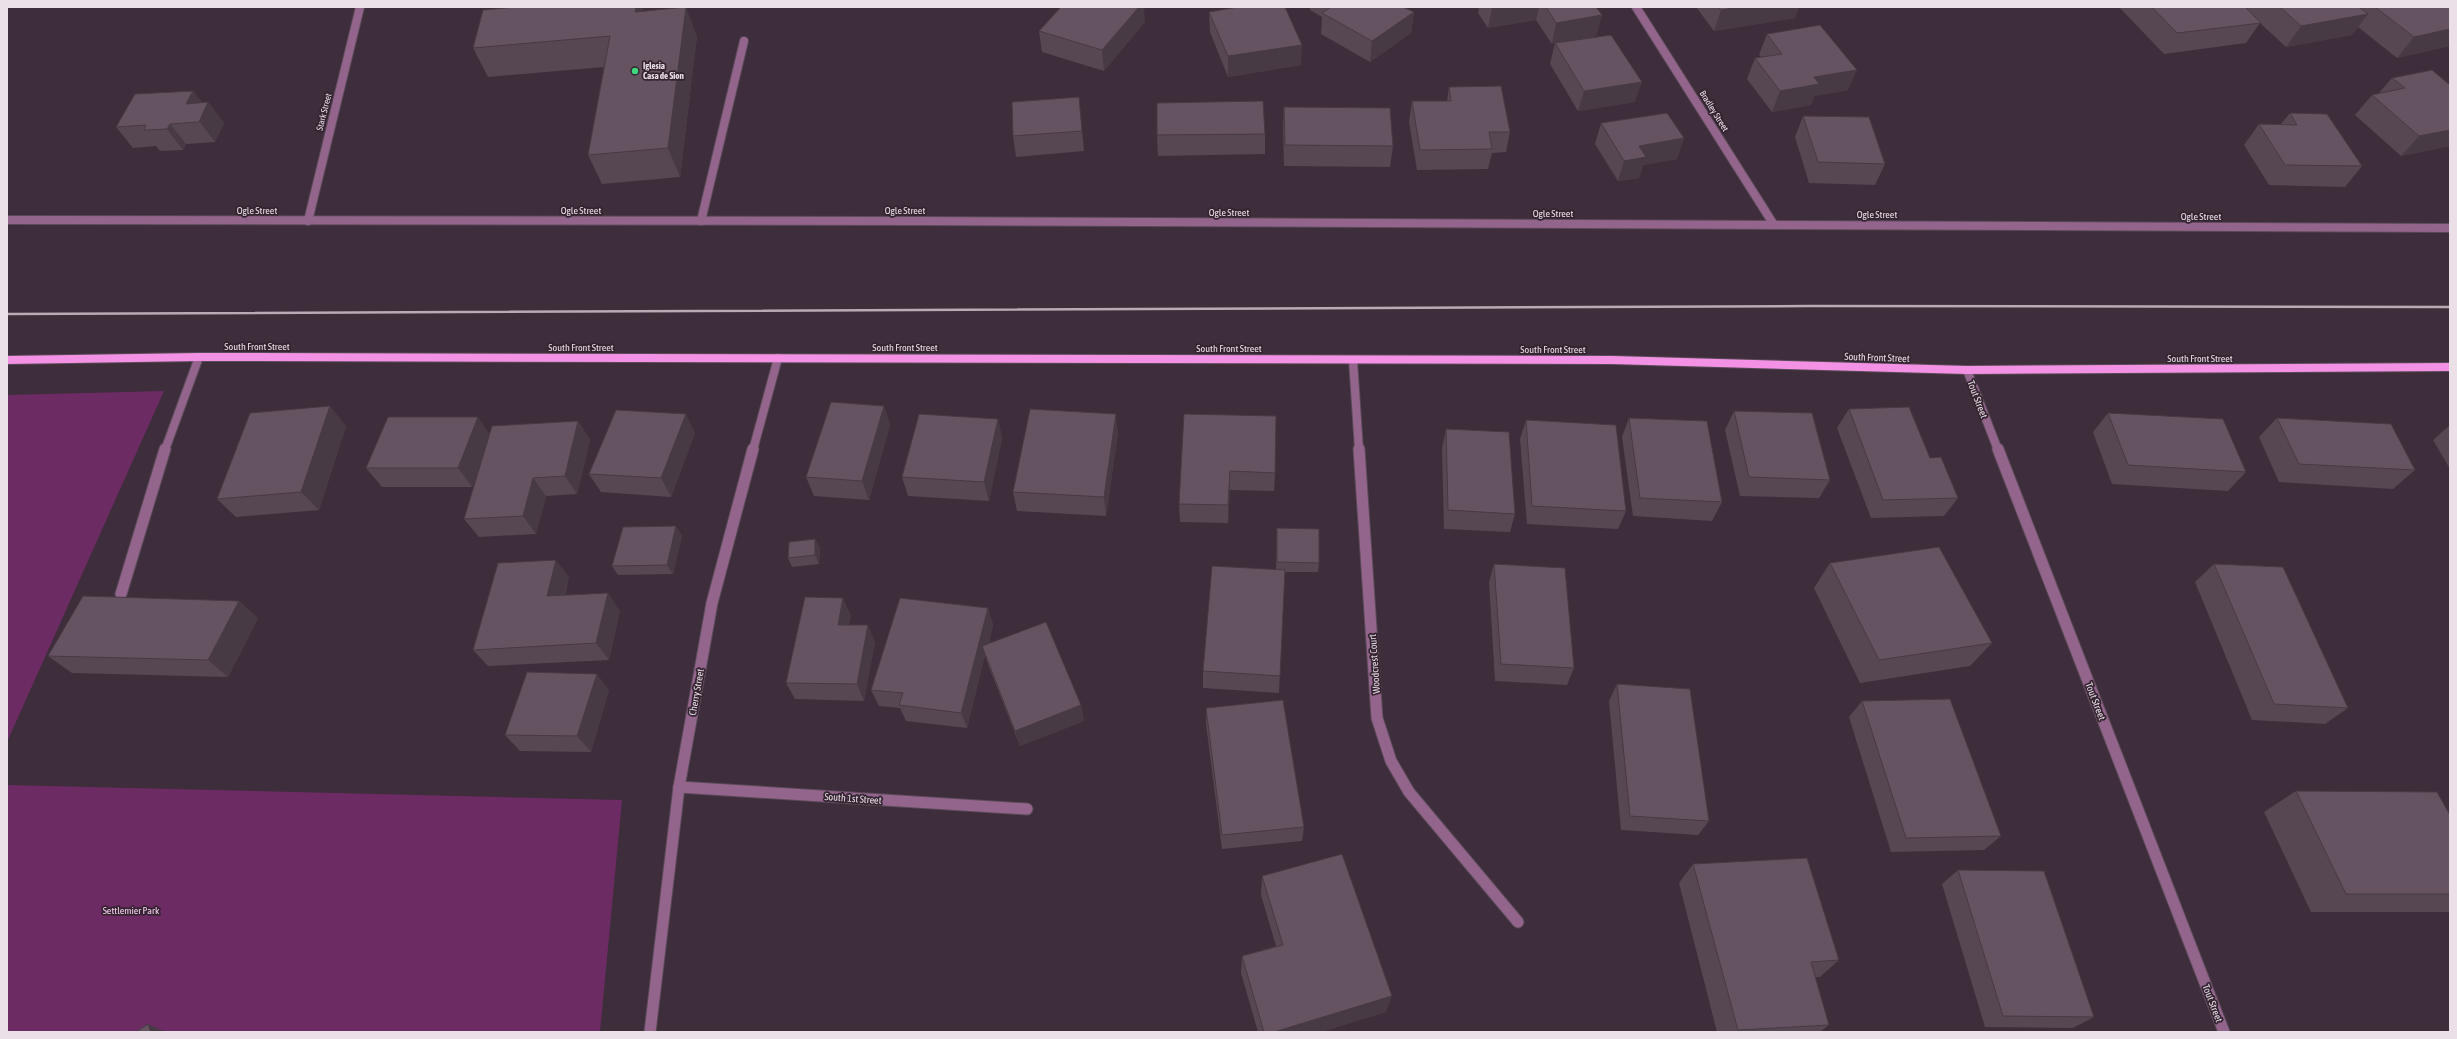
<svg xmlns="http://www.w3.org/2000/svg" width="2457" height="1039" font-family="'Asap Condensed',sans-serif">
  <rect width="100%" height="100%" fill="#3e2d3b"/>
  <g fill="#6c2b63">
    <polygon points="164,391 7,742 7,395"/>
    <polygon points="7,785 622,800 600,1032 7,1032"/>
  </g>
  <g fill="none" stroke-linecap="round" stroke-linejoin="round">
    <defs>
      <g id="minor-far1">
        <polyline points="1636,7 1774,225"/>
        <polyline points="7,220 921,221 2450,228"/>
        <polyline points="308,221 360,7"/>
        <polyline points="701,221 744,41"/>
        <polyline points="1353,360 1359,450"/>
        <polyline points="1967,370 1998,450"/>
        <polyline points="165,450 199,357"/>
        <polyline points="753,450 778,358"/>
      </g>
      <g id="minor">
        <polyline points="1359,449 1377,718 1391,761 1409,792 1518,922"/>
        <polyline points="1998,449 2224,1032"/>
        <polyline points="121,594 165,449"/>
        <polyline points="679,787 1027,809"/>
        <polyline points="650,1032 679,787 712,603 753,449"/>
      </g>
      <polyline id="major" points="7,360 199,357 1612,360 1967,370 2450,367"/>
    </defs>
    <use href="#minor-far1" stroke="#5a4a57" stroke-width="10"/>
    <use href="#minor" stroke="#5a4a57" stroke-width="13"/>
    <use href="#major" stroke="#5a4a57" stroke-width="10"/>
    <use href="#minor-far1" stroke="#94658c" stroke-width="8"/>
    <use href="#minor" stroke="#94658c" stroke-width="11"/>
    <use href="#major" stroke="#f392e4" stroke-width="8"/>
    <polyline stroke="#b8abb5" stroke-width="2.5" points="7,314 1809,306 2450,307"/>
  </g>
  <g fill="#574753">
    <polygon points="1310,7 1403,7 1414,12 1411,33 1370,62 1321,34 1322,17 1310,10"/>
    <polygon points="1479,7 1596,7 1602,15 1596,36 1552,44 1536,20 1488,28 1478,13"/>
    <polygon points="1696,7 1799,7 1795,18 1714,31"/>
    <polygon points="2119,7 2450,7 2450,46 2397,58 2358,27 2352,35 2286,47 2260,23 2246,43 2164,54"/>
    <polygon points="643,11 697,36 680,177 602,184 588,155 604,67 488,77 473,48"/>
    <polygon points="1209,12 1301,65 1228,77 1210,32"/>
    <polygon points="1145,22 1104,71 1042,52 1039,31"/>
    <polygon points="1767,34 1848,90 1814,96 1811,105 1772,112 1747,79 1755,58 1761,57 1759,55"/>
    <polygon points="1555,43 1635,102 1578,111 1550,64"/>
    <polygon points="2392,78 2450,85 2450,146 2401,156 2355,115 2372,95 2379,93"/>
    <polygon points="1449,87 1510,132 1506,152 1492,153 1488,169 1417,170 1409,122 1412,101 1447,101"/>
    <polygon points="193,91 202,103 208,102 224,123 215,142 186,144 183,150 160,151 156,146 133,148 116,127"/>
    <polygon points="1079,97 1084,151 1016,157 1013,136"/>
    <polygon points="1284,107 1393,146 1390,167 1284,166 1283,127"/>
    <polygon points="2290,113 2362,166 2345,187 2269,185 2244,145 2259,124 2281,124"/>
    <polygon points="1803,116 1885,164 1875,185 1809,183 1795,137"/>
    <polygon points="1601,123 1684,138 1677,159 1643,165 1639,178 1618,181 1595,144"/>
    <polygon points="1265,134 1265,154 1158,156 1157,135"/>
    <polygon points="884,406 890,425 869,500 814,496 806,477"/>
    <polygon points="1849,409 1958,498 1944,516 1871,518 1837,428"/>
    <polygon points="1734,411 1830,480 1819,498 1740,496 1725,430"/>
    <polygon points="2108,413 2246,472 2228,491 2112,484 2093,432"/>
    <polygon points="1184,414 1275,473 1274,491 1230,490 1228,523 1180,522 1179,504"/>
    <polygon points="1629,418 1722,502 1712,521 1633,516 1622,437"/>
    <polygon points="2277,418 2415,470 2393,489 2279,482 2259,437"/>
    <polygon points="998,419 1002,438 989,501 908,496 902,477"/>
    <polygon points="1526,420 1626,511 1618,529 1527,524 1520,439"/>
    <polygon points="578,421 590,440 577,494 546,496 536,534 479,537 464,519 480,466 472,487 382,487 366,468 490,433"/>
    <polygon points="2450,425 2450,469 2433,440"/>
    <polygon points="346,426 319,510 236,517 217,499"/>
    <polygon points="1446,429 1515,514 1510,532 1444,529 1442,448"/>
    <polygon points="695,433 671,497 601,492 589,474"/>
    <polygon points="1118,433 1106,516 1017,511 1013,492"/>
    <polygon points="1277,528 1319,563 1318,572 1284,572 1279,693 1203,688 1203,671 1276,569"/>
    <polygon points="682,535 673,574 618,575 612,566"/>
    <polygon points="815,539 820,548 819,564 792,567 788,558"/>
    <polygon points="1830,563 1992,643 1970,666 1860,683 1814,588"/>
    <polygon points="1494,564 1574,668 1567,685 1495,681 1489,582"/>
    <polygon points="2214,564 2348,708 2325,724 2252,720 2195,582"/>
    <polygon points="569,577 565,596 620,611 609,660 488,666 473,650"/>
    <polygon points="239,601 258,618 228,677 72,673 48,656"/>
    <polygon points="988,608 993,625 989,643 1081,705 1084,721 1020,746 987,662 985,655 967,728 906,721 900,708 879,706 871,690"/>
    <polygon points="851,615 849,625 875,642 864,701 795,699 786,683"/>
    <polygon points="1617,684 1709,821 1698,835 1621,830 1609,701"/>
    <polygon points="609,690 591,752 520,751 505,735"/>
    <polygon points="1862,701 2001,836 1984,850 1891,852 1849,717"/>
    <polygon points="1206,708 1304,827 1302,841 1222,849 1206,724"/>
    <polygon points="2296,791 2450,815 2450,912 2311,912 2264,812"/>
    <polygon points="1693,864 1839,960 1820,977 1815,977 1829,1025 1820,1032 1717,1032 1679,883"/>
    <polygon points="1958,870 2094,1017 2073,1028 1985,1027 1942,884"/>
    <polygon points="1262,876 1386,1012 1321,1032 1258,1032 1241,973 1242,956 1276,946 1261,895"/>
  </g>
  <g fill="#473a44">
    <polygon points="636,7 642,7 649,26 635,12"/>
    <polygon points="686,7 697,36 680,177 668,148"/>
    <polygon points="1139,7 1144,7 1145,22 1104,71 1102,50"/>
    <polygon points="1496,7 1539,7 1536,20 1488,28 1492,8"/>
    <polygon points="1740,7 1799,7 1795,18 1714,31 1721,10"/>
    <polygon points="1414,12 1411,33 1370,62 1372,41"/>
    <polygon points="2368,14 2352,35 2286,47 2301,26"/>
    <polygon points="1602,15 1596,36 1552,44 1556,23"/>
    <polygon points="2450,29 2450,46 2397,58 2414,37"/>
    <polygon points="1302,45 1301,65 1228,77 1228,56"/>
    <polygon points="1857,70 1848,90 1814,96 1811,105 1772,112 1780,91 1814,77"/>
    <polygon points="1642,82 1635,102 1578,111 1584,91"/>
    <polygon points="193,91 206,108 208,102 224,123 215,142 186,104"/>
    <polygon points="170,124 186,144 183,150 167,129"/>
    <polygon points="2450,130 2450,146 2401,156 2419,136"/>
    <polygon points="1684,138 1677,159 1643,165 1639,178 1618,181 1624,161 1639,146"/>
    <polygon points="330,406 346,426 319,510 301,492"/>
    <polygon points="884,406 890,425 869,500 862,481"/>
    <polygon points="686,414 695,433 671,497 661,478"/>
    <polygon points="1116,414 1118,433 1106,516 1104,497"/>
    <polygon points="478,417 491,436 472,487 458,468"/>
    <polygon points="998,419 1002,438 989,501 984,482"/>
    <polygon points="578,421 590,440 577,494 565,476"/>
    <polygon points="1230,471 1230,490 1228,523 1228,505"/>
    <polygon points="533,478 546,496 536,534 523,516"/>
    <polygon points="676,526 682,535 673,574 667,565"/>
    <polygon points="815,539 820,548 819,564 815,555"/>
    <polygon points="556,560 569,577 560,614 547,596"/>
    <polygon points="608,593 620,611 609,660 596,643"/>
    <polygon points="843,598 851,615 846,642 838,625"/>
    <polygon points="239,601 258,618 228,677 208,660"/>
    <polygon points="988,608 993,625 986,654 982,646 985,655 967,728 961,713"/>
    <polygon points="868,625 875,642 864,701 857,684"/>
    <polygon points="597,674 609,690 591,752 577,736"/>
    <polygon points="1081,705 1084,721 1020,746 1015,731"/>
    <polygon points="1392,996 1386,1012 1321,1032 1274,1032"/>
    <polygon points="148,1024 166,1032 151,1032"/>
  </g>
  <g fill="#655361" stroke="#473a44">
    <polygon points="516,7 636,7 635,12 686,7 668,148 588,155 610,36 473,48 483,10"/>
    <polygon points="1061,7 1090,7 1095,8 1096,7 1139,7 1102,50 1039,31"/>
    <polygon points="1238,7 1285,7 1302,45 1228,56 1209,12"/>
    <polygon points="1331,7 1403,7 1414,12 1372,41 1322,13"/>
    <polygon points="1546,7 1596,7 1602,15 1556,23"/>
    <polygon points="1718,7 1740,7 1721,10"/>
    <polygon points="2152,7 2245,7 2261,23 2177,33"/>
    <polygon points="2280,7 2359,7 2368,14 2301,26"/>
    <polygon points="2375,7 2450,7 2450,29 2414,37"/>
    <polygon points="1820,25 1857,70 1814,77 1819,84 1780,91 1755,58 1782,54 1767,34"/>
    <polygon points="1611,35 1642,82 1584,91 1555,43"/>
    <polygon points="2432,70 2450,85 2450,130 2419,136 2372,95 2405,88 2392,78"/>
    <polygon points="1501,86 1510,132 1489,132 1492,149 1420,150 1412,101 1451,101 1449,87"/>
    <polygon points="193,91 186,104 208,102 199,122 170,124 167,129 144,130 146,125 116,127 135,94"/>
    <polygon points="1079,97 1082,131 1013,136 1012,102"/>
    <polygon points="1263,101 1265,134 1157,135 1157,103"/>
    <polygon points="1284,107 1390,108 1393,146 1285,145"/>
    <polygon points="1667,113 1684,138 1639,146 1646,157 1624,161 1601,123"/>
    <polygon points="2290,113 2327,114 2362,166 2285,165 2259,124 2297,125"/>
    <polygon points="1803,116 1869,117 1885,164 1818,162"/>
    <polygon points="831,402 884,406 862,481 806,477"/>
    <polygon points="330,406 301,492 217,499 250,413"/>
    <polygon points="1909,407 1930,458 1941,457 1958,498 1883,500 1849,409"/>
    <polygon points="1030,409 1116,414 1104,497 1013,492"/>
    <polygon points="616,410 686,414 661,478 589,474"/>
    <polygon points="1734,411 1812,413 1830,480 1749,477"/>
    <polygon points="2108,413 2223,419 2246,472 2128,465"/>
    <polygon points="919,414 998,419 984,482 902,477"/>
    <polygon points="1184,414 1276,416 1275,473 1230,471 1228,505 1179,504"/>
    <polygon points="388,417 478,417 458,468 366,468"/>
    <polygon points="1629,418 1707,421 1722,502 1640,498"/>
    <polygon points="2277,418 2391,424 2415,470 2299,464"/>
    <polygon points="1526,420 1616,425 1626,511 1532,506"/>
    <polygon points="578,421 565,476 533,478 523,516 464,519 492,426"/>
    <polygon points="1446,429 1509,432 1515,514 1448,510"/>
    <polygon points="676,526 667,565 612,566 623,527"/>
    <polygon points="1277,528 1319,529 1319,563 1277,562"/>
    <polygon points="815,539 815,555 788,558 789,542"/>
    <polygon points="1939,547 1992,643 1879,660 1830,563"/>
    <polygon points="556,560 547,596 608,593 596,643 473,650 498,563"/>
    <polygon points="1494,564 1565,568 1574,668 1501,664"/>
    <polygon points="2214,564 2283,567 2348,708 2274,704"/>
    <polygon points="1212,566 1285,570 1280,676 1203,671"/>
    <polygon points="83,596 239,601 208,660 48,656"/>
    <polygon points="805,597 843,598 838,625 868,625 857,684 786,683"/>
    <polygon points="900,598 988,608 961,713 899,705 903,693 871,690"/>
    <polygon points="1046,622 1081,705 1015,731 982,646"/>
    <polygon points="527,672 597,674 577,736 505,735"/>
    <polygon points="1617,684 1690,689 1709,821 1630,816"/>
    <polygon points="1950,699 2001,836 1906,838 1862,701"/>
    <polygon points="1283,700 1304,827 1222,835 1206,708"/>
    <polygon points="2296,791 2437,792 2450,815 2450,894 2346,894"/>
    <polygon points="1342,854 1392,996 1274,1032 1264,1032 1242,956 1283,945 1262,876"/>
    <polygon points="1807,858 1839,960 1811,962 1829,1025 1738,1030 1693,864"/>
    <polygon points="1958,870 2044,871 2094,1017 2003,1016"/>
    <polygon points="148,1024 151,1032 136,1032"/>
  </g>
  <circle fill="#3dd77e" stroke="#342431" stroke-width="1.5" cx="635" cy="71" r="4"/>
  <g text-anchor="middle" stroke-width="3.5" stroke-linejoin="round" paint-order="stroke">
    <g font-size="9" font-weight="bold" fill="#ebe0e8" stroke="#342431" text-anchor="start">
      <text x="643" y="69">Iglesia<tspan x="643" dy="10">Casa de Sion</tspan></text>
    </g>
    <g font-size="9" fill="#ebe0e8" stroke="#342431">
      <text transform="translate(1714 111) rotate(58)" y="3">Bradley Street</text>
      <text transform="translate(324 112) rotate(-76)" y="3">Stark Street</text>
    </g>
    <g font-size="10" fill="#ebe0e8" stroke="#342431">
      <text x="257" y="214">Ogle Street</text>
      <text x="581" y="214">Ogle Street</text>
      <text x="905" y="214">Ogle Street</text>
      <text x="1229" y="216">Ogle Street</text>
      <text x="1553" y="217">Ogle Street</text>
      <text x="1877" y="218">Ogle Street</text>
      <text x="2201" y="220">Ogle Street</text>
      <text x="257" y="350">South Front Street</text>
      <text x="581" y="351">South Front Street</text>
      <text x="905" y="351">South Front Street</text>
      <text x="1229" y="352">South Front Street</text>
      <text x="1553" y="353">South Front Street</text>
      <text transform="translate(1877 357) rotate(2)" y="4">South Front Street</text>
      <text x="2200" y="362">South Front Street</text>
      <text transform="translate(1978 399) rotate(69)" y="4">Tout Street</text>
      <text transform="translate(1374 664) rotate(-94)" y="4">Woodcrest Court</text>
      <text transform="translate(696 692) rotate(-80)" y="4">Cherry Street</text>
      <text transform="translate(2096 701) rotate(69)" y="4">Tout Street</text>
      <text transform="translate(853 798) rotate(4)" y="4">South 1st Street</text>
      <text transform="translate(2213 1003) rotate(69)" y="4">Tout Street</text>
    </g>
    <g font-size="10" fill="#fad2f2" stroke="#342431">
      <text x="131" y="914">Settlemier Park</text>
    </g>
  </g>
  <rect width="2457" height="1039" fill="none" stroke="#ebe0e8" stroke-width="16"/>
</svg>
